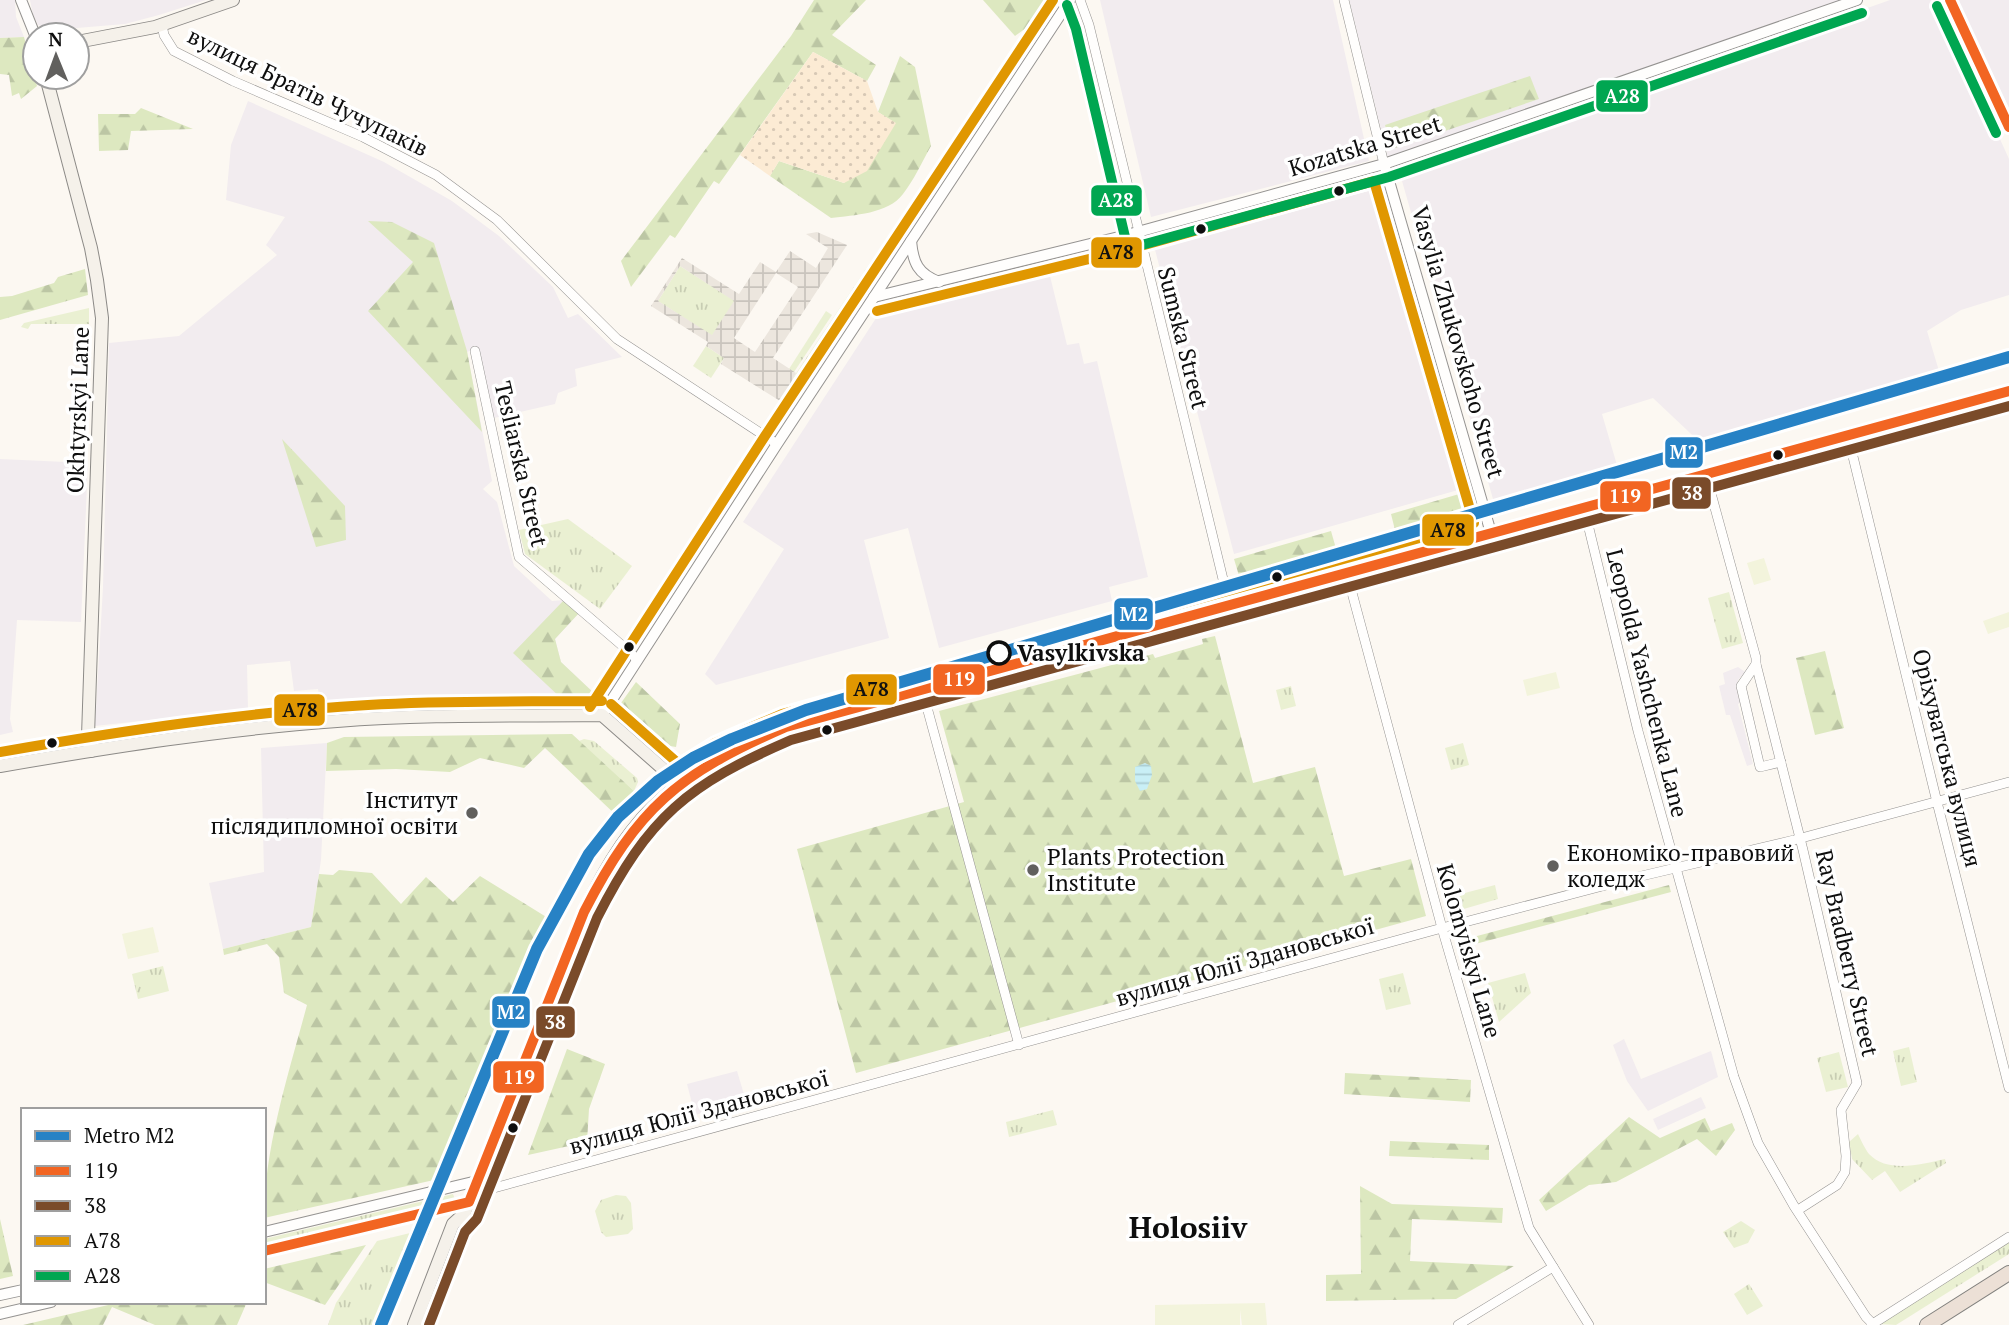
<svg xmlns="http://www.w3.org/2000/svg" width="2009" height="1325" font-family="'PT Serif',serif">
  <defs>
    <pattern id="grass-tufts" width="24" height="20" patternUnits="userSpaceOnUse" patternTransform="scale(1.75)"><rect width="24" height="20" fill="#eaf0d2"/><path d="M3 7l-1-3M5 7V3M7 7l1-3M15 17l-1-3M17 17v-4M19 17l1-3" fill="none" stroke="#c8cdb3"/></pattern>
    <pattern id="forest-firs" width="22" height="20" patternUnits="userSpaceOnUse" patternTransform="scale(1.75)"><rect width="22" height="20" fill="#dde8c0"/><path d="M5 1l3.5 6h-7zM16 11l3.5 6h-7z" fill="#bcc6a4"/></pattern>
    <pattern id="sand-dots" width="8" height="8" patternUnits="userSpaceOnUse" patternTransform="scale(1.75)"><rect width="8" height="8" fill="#fcebd4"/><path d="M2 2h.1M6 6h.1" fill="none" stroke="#d7c8b5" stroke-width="1.8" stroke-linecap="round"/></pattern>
    <pattern id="plaza-grid" width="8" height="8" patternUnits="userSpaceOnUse" patternTransform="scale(1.75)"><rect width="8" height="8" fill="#ece6de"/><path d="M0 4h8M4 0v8" fill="none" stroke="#c9c4bd"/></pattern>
    <pattern id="water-rules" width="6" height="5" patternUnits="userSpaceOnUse" patternTransform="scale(1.75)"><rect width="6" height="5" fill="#c9eff6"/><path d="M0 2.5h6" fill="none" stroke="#abccd2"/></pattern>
  </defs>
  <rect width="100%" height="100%" fill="#fcf8f2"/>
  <g fill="#f2ecef">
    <polygon points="0,0 15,0 16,17 24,37 0,38"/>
    <polygon points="30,0 206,0 159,15 125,24 53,30 38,25 33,15"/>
    <polygon points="1100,0 1333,0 1369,161 1151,217"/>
    <polygon points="1349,0 1841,0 1388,158"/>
    <polygon points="1890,0 1937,0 2009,159 2009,295 1961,310 1927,331 1939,371 1860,396 1859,409 1707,449 1653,398 1602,414 1619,472 1495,506 1400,174"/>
    <polygon points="1956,0 2009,0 2009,108"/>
    <polygon points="248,101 384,162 452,201 499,236 553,287 568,318 578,314 622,357 575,369 577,386 558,393 555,404 494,418 477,348 467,352 492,481 483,489 497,502 514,566 552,601 564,600 579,613 555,639 561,662 596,695 591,701 445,700 320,703 318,689 294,691 290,661 247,665 248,709 95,726 103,587 109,343 179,336 277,255 266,245 285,217 226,200 231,145"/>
    <polygon points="1380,182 1465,488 1234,554 1153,242"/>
    <polygon points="1048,268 1067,345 1079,343 1084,364 1097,361 1148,577 1109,587 1112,601 939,648 908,528 864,540 889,638 716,685 705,674 784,549 743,522 882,309"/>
    <polygon points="0,459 88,463 81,622 17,620 10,719 13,732 0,735"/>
    <polygon points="1738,667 1745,672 1738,680 1737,690 1740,703 1738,704 1753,764 1747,766 1730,715 1726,715 1719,686 1725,684 1723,673"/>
    <polygon points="327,743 321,860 311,927 223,949 209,883 264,872 261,748"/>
    <polygon points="1624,1039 1641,1079 1711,1051 1718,1077 1648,1111 1627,1081 1613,1045"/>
    <polygon points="737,1071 746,1101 695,1115 687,1084"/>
    <polygon points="1701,1097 1706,1108 1658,1130 1653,1119"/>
  </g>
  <g fill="url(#grass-tufts)">
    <polygon points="930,173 936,176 798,381 793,378"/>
    <polygon points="680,266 735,301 712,336 658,301"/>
    <polygon points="89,308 89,324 31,324 28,329 21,327 24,323"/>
    <polygon points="826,311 832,315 794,372 789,369"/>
    <polygon points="706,346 724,358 711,378 693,366"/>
    <polygon points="568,519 632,566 600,609 525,554 519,530"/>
    <polygon points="1729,592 1743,643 1722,649 1708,598"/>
    <polygon points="1291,686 1296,706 1281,710 1276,690"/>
    <polygon points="584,739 594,741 637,778 638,782 634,791 579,741"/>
    <polygon points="1463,743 1469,765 1451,770 1445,748"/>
    <polygon points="1495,885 1498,899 1450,913 1446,898"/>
    <polygon points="163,966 169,991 138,999 132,974"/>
    <polygon points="1403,973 1411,1004 1386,1010 1379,979"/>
    <polygon points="1525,973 1531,993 1499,1022 1488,983"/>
    <polygon points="1909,1047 1917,1082 1901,1086 1893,1051"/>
    <polygon points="1839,1052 1848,1087 1826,1092 1817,1058"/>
    <polygon points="1053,1110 1057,1125 1009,1137 1006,1122"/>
    <path d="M1858,1134c3,6 7,15 11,20 19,20 53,10 76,5l1,4 -46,29 -15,-21 -13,9 -20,-21 -3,-17z"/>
    <polygon points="453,1194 456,1202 264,1248 264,1239"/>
    <polygon points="616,1195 626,1196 631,1203 633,1229 628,1234 606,1237 601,1232 595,1211 601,1200"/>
    <polygon points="1741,1221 1755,1230 1748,1243 1734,1248 1723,1232"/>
    <polygon points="431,1228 390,1325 328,1325 336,1303 377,1241"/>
    <polygon points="2009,1241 2009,1254 1896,1325 1879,1324"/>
    <polygon points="1749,1284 1763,1306 1747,1315 1734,1294"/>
  </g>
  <g fill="url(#forest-firs)">
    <polygon points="814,0 866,0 832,35 876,65 867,81 813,52 719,184 714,181 675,238 670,235 631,287 621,261 791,36"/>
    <polygon points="983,0 1054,0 1047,13 1015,36"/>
    <polygon points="24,37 37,86 21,99 19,93 12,96 9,75 0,74 0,38"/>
    <path d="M900,56l15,11 16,79c-9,16 -17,34 -28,48 -15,20 -49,21 -72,24l-61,-42 9,-15 65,22 51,-60 -17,-11z"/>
    <polygon points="1530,76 1539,99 1392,149 1385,125"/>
    <polygon points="141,108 193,129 131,131 128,150 99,151 98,114 135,114"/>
    <polygon points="368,221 392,222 434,243 467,351 482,432 368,311 413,262"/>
    <polygon points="85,269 88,295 0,320 0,297 12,296 54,283 58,277"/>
    <polygon points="282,439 345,506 346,540 316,547"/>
    <polygon points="1466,492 1472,512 1396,534 1391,514"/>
    <polygon points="1331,531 1337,552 1240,579 1234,559"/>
    <polygon points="564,600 579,613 555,639 561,662 596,695 591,701 563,700 513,653"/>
    <polygon points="1215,636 1253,783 1315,767 1344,876 1411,859 1426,916 856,1073 797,849 964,802 939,711 1153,654 1155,658 1203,644 1202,639"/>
    <polygon points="1825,651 1844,728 1815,735 1796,658"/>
    <polygon points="636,682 680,724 676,747 670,746 621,703"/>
    <polygon points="572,734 634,791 618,817 545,748 524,768 480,758 450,772 396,769 326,771 327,743 344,737"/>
    <path d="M339,870l33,3 29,31 25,-27 27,25 27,-26 76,47 -15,27 -84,213 -23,17 -170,38c0,-69 25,-146 43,-213l-23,-12 -5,-36 -12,-13 -43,11 -1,-6 88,-22 8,-53 14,1z"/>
    <polygon points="1669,885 1671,892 1464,947 1462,940"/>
    <polygon points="567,1049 605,1064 589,1109 587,1142 528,1155"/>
    <polygon points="1345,1073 1471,1080 1470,1102 1344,1094"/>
    <polygon points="1629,1117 1660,1138 1705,1118 1711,1131 1732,1123 1735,1130 1716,1156 1697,1139 1616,1182 1589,1185 1546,1211 1539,1200"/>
    <polygon points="1390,1141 1489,1145 1489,1160 1389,1156"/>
    <polygon points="1360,1186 1392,1204 1503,1208 1502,1223 1412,1219 1410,1261 1514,1266 1456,1299 1326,1301 1326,1275 1361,1274"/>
    <polygon points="0,1219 13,1276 0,1279"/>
    <polygon points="366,1245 325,1305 264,1282 264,1269"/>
    <polygon points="121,1302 247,1302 237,1325 155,1325 112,1307 103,1325 23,1325"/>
  </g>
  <polygon fill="url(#sand-dots)" points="813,52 867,81 878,112 896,123 867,171 844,183 779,161 770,176 740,155"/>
  <g fill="#f3f4dc">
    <polygon points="1764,558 1771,580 1754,585 1747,563"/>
    <polygon points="2009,612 2009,627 1988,634 1983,621"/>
    <polygon points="1556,672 1560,688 1527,696 1523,680"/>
    <polygon points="153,927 159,952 128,959 122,934"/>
    <polygon points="1265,1303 1267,1325 1242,1325 1240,1310 1240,1325 1155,1325 1155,1305"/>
  </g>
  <path fill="url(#plaza-grid)" fill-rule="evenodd" d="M817,232l30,13 -74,113 23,15 -3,5 6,4 -14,22 -64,-40 3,-6 -18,-12 2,-4 -57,-36 31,-48 57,36 21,-32 16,10 14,-21 26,17 12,-20 -22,-14zM680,266l54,35 -22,34 -54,-34zM776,273l22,14 -43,65 -21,-14z"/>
  <polygon fill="url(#water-rules)" points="1145,763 1151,766 1152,775 1147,789 1140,791 1135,781 1135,767"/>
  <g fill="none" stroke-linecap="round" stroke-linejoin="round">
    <defs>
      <g id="minor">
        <polyline points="1080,0 1089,25 1229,604"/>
        <polyline points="1344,0 1384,164"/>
        <polyline points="162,25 164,35 174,51 233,81 363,137 436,175 497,220 617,339 777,444"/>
        <polyline points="475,351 519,557 632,654 637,661"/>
        <polyline points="1848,436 1935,794 2009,1088"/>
        <polyline points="1706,475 1756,658 1756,664 1741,686 1760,767 1781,762"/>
        <polyline points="1584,508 1638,731 1734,1077 1758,1143 1794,1206 1866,1317 1874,1325"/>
        <polyline points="1347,574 1442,928 1529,1228 1589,1325"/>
        <polyline points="1756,664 1803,850 1857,1083 1841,1110 1846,1156 1845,1172 1837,1185 1798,1210"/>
        <polyline points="922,689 1019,1045"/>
        <polyline points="469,1202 494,1188 1442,928 1633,878 1794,840 2009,782"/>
        <polyline points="1458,1325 1553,1267"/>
        <polyline points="1871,1325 2009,1237"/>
      </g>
      <g id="tertiary">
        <polyline points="21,0 35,35"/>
        <polyline points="1950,0 2009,127"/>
        <polyline points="1384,164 1491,533"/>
        <path d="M911,241c2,22 7,33 28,41"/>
        <polyline points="874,297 1127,235 1384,164 1857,0"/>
        <polyline points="602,715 777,444 1070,0"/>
        <polyline points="264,1232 477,1181"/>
        <polyline points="264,1251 469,1202"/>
        <polyline points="0,1295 23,1290"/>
        <polyline points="0,1314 51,1302"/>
      </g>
      <g id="secondary">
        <polyline points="77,42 155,27 233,0"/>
        <polyline points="46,77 91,248 97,280 102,318 88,736 91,751"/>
        <path d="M0,766c111,-19 224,-37 337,-45 88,-7 177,-5 265,-6l76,67"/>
        <path d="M414,1325l39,-101 11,-10 120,-302c50,-105 95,-141 202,-185l996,-272 227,-64"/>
        <polyline points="426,1325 468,1223 464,1214"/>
      </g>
      <polyline id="trunk" points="1927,1325 2009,1273"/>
    </defs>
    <use href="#minor" stroke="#959391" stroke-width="10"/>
    <use href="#tertiary" stroke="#959391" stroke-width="12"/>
    <use href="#secondary" stroke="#8c8a87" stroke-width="14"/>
    <use href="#trunk" stroke="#82817e" stroke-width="16"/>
    <use href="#minor" stroke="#fffefd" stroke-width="9"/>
    <use href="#tertiary" stroke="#fffefd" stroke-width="10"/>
    <use href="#secondary" stroke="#f5f1ea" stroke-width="12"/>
    <use href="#trunk" stroke="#ece0d6" stroke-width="14"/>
    <defs>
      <g id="bus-1">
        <polyline points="1950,0 2009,127"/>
        <path d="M264,1251l205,-49 115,-290c54,-105 94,-138 202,-185l1223,-336"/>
      </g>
      <path id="bus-2" d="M429,1325l36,-93 12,-13 120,-301c52,-102 90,-133 194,-178l1218,-334"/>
      <g id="bus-3">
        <polyline points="611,704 680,765 715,743 782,714 1474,523 1374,181 1130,249 877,311"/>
        <polyline points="590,707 765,436 1053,0"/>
        <path d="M0,752c122,-21 245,-40 368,-47 78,-5 156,-3 234,-4"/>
      </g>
      <g id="bus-4">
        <polyline points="1067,5 1076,29 1125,237 1130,243 1138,246 1389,177 1862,13"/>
        <polyline points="1937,6 1996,133"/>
      </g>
    </defs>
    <use href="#bus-1" stroke="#fff" stroke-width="16"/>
    <use href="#bus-2" stroke="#fff" stroke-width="16"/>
    <use href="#bus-3" stroke="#fff" stroke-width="16"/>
    <use href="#bus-4" stroke="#fff" stroke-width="16"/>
    <use href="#bus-1" stroke="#f26522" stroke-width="10"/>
    <use href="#bus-2" stroke="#7a4b2a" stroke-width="10"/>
    <use href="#bus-3" stroke="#e09701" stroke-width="10"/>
    <use href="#bus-4" stroke="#00a651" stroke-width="10"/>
    <defs>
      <polyline id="metro-1" points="381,1325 537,949 589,854 618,817 658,781 693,758 732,739 806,710 2009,357"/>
    </defs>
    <use href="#metro-1" stroke="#fff" stroke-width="18"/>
    <use href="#metro-1" stroke="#2782c5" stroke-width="12"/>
  </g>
  <g fill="#0e0e0e" stroke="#fff" stroke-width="2.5">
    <circle cx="1339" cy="191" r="6"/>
    <circle cx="1201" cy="229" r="6"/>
    <circle cx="1778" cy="455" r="6"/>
    <circle cx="1277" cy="577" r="6"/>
    <circle cx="629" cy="647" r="6"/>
    <circle cx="827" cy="730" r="6"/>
    <circle cx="52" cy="743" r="6"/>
    <circle cx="513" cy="1128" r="6"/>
  </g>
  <circle fill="#fff" stroke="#0e0e0e" stroke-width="3.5" cx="999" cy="653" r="11"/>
  <g fill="#61605e" stroke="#fff" stroke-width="2.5">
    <circle cx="472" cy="813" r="7"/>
    <circle cx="1553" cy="866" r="7"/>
    <circle cx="1033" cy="870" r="7"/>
  </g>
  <g text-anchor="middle" stroke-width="7" stroke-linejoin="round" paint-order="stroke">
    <g font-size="23" fill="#0e0e0e" stroke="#fff">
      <text transform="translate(308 92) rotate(26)" y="8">вулиця Братів Чучупаків</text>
      <text transform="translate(1365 146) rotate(-17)" y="8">Kozatska Street</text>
      <text transform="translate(1183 338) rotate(76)" y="8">Sumska Street</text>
      <text transform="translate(1458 342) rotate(74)" y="8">Vasylia Zhukovskoho Street</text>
      <text transform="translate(78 410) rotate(-88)" y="8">Okhtyrskyi Lane</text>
      <text transform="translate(521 464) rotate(77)" y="8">Tesliarska Street</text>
      <text transform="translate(1647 683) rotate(76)" y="8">Leopolda Yashchenka Lane</text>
      <text transform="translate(1947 758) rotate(76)" y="8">Оріхуватська вулиця</text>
      <text transform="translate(1469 951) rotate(74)" y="8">Kolomyiskyi Lane</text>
      <text transform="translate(1847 953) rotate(77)" y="8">Ray Bradberry Street</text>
      <text transform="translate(1245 962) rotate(-16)" y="8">вулиця Юлії Здановської</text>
      <text transform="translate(699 1112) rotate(-15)" y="8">вулиця Юлії Здановської</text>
    </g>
    <g font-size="23" font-weight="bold" fill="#0e0e0e" stroke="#fff" text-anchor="start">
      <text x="1017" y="661">Vasylkivska</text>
    </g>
    <g font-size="23" fill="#0e0e0e" stroke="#fff" text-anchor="start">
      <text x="458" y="808" text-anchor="end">Інститут<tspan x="458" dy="26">післядипломної освіти</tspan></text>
      <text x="1567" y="861">Економіко-правовий<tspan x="1567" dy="26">коледж</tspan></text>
      <text x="1047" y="865">Plants Protection<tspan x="1047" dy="26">Institute</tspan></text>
    </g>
    <g font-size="30" font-weight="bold" fill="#0e0e0e" stroke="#fff">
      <text x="1188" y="1238">Holosiiv</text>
    </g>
  </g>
  <g stroke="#fff" stroke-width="2.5">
    <rect x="1595" y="79" width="54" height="34" rx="7" fill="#00a651"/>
    <rect x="1090" y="184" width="53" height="33" rx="7" fill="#00a651"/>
    <rect x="1090" y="236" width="53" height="33" rx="7" fill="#e09701"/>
    <rect x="1664" y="436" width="40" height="33" rx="7" fill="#2782c5"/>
    <rect x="1671" y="476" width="41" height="34" rx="7" fill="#7a4b2a"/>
    <rect x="1599" y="480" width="53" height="33" rx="7" fill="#f26522"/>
    <rect x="1421" y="513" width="54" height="34" rx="7" fill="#e09701"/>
    <rect x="1113" y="597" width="41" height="34" rx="7" fill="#2782c5"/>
    <rect x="932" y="663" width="54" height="33" rx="7" fill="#f26522"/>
    <rect x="845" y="673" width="53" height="33" rx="7" fill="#e09701"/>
    <rect x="273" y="693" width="53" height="34" rx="7" fill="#e09701"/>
    <rect x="491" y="995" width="40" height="34" rx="7" fill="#2782c5"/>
    <rect x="535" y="1005" width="41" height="34" rx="7" fill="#7a4b2a"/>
    <rect x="492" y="1060" width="53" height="34" rx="7" fill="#f26522"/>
  </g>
  <g font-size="19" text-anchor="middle" font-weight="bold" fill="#fff">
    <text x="1622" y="103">А28</text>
    <text x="1116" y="207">А28</text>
    <text x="1684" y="459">M2</text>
    <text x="1692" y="500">38</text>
    <text x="1625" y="503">119</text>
    <text x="1134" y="621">M2</text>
    <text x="959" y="686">119</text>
    <text x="511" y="1019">M2</text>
    <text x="555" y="1029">38</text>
    <text x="519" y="1084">119</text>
  </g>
  <g font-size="19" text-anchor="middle" font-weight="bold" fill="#111">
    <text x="1116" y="259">А78</text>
    <text x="1448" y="537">А78</text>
    <text x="871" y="696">А78</text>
    <text x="300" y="717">А78</text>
  </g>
  <rect x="21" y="1108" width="245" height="196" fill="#ffffff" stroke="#9f9f9f" stroke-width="2"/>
  <rect x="35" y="1131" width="35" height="10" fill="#2782c5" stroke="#9f9f9f" stroke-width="2"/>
  <text x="84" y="1143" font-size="21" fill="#0e0e0e">Metro M2</text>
  <rect x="35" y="1166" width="35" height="10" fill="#f26522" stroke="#9f9f9f" stroke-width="2"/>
  <text x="84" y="1178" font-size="21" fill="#0e0e0e">119</text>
  <rect x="35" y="1201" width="35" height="10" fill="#7a4b2a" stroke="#9f9f9f" stroke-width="2"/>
  <text x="84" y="1213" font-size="21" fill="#0e0e0e">38</text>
  <rect x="35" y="1236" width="35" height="10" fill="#e09701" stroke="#9f9f9f" stroke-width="2"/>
  <text x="84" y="1248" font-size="21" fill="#0e0e0e">А78</text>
  <rect x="35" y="1271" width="35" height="10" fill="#00a651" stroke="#9f9f9f" stroke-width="2"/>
  <text x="84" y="1283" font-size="21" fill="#0e0e0e">А28</text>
  <g transform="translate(56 56) rotate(359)"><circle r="33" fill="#ffffff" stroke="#9f9f9f" stroke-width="2"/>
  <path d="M0-5L12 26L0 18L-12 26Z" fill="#61605e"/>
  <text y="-10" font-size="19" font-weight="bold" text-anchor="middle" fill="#0e0e0e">N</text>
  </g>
</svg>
